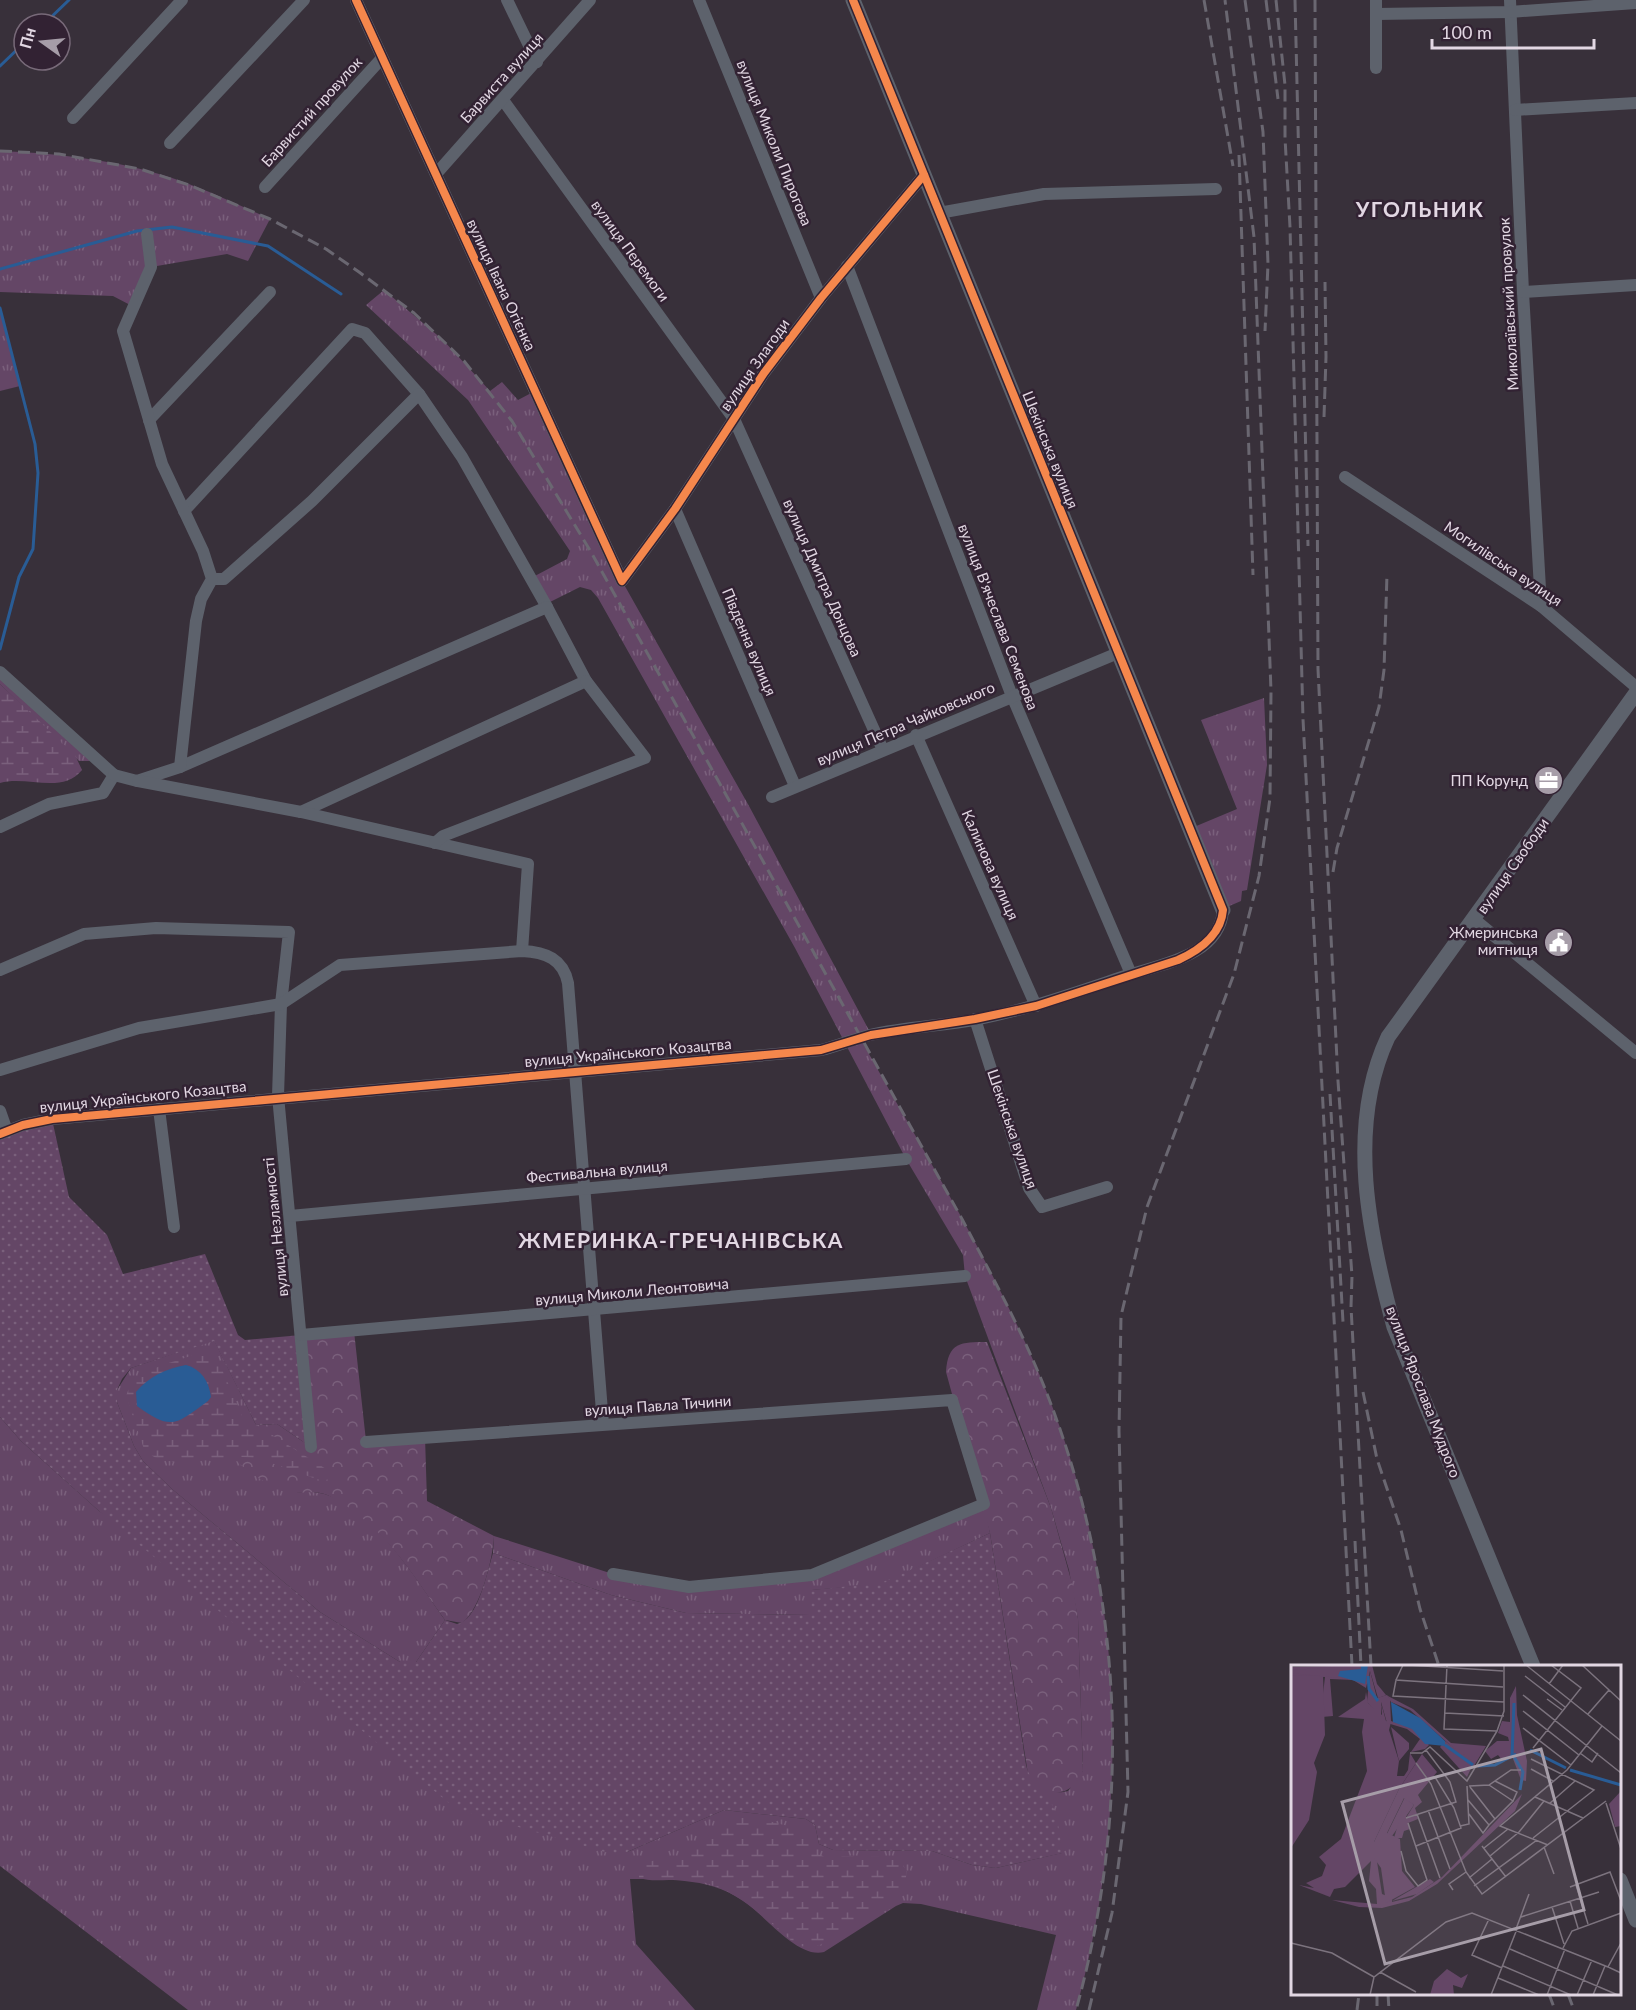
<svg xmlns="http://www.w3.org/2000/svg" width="1636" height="2010" font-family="Lato,sans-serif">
  <defs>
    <pattern id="grass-tufts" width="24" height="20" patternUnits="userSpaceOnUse" patternTransform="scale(1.5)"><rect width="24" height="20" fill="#644666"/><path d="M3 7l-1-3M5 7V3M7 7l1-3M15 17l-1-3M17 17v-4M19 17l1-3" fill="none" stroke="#7a607c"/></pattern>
    <pattern id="forest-crowns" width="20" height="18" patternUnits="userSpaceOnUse" patternTransform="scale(1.5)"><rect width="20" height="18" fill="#644666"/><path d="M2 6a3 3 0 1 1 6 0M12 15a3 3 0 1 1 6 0" fill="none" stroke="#7a607c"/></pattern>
    <pattern id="wetland-marsh" width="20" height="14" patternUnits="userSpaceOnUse" patternTransform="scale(1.5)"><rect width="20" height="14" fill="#644666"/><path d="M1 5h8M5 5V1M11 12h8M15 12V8" fill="none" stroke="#7a607c"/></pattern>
    <pattern id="park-dots" width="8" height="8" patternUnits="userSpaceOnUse" patternTransform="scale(1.5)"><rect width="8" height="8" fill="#644666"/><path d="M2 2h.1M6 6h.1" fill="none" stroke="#7a607c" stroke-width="1.8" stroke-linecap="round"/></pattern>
  </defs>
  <rect width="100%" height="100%" fill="#38303a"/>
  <g fill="url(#grass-tufts)">
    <path d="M0,151c54,2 107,8 159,23 38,11 75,29 111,45l-22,42 -21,-7 -76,13 -17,40 -21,-11 -113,-4z"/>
    <path d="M384,290l59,50 47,51 12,-9 16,18 17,-9 87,190 127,225 122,228 -11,4c61,110 131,222 180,338 85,200 93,426 36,634h-39l19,-75 -135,-31 -18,-1 -7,3 -72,46c-24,7 -57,-33 -75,-47 -36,-28 -76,-25 -119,-26l6,65 59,66h-507l-188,-144v-449l21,24 78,70 528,341 97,-42 82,9 9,6 4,19 14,6 99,1 40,14 24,3 66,-15c-6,-34 -5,-46 -30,-72 12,8 21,14 36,10l15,-20 -5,-152 -9,-49 -18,-62 -86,-232 -2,-21 -57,-96 -111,-211 -197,-350 -7,-8 -11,-3 -34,17 -15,-26 36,-19 3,-8 -102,-151 -102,-95z"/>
    <polygon points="0,308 20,386 0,391"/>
    <polygon points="0,672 98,761 79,761 0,684"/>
    <polygon points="1264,698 1267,765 1247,890 1242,891 1241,901 1227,907 1194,827 1237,809 1201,720"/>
    <path d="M214,1340l42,85 41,68c60,-14 119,87 148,127l-29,42h-16l-80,-50 -148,-123 -29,-28 -9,-15 -17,-44v-12l14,-22z"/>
    <polygon points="984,1504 990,1533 882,1584 812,1590 811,1615 686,1613 611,1595 493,1553 494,1536 613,1574 668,1585 812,1575"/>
  </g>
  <g fill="url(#forest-crowns)">
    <path d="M354,1331l12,110 59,-4 2,64 67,35c-1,22 -13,73 -32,87l-17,-3c-34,-47 -61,-95 -114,-123 -13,-7 -22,-4 -35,-4 -18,-1 -58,-24 -64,-40l24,-28 21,-1 34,23 -10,-112z"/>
    <path d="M987,1342l64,166 22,79 5,32 5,152c-10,28 -43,29 -55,3l-38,-241 -44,-161c2,-30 15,-30 41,-30z"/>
  </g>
  <g fill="url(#wetland-marsh)">
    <path d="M0,684l75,71 7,15c-20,25 -55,5 -82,13z"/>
    <path d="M193,1355l21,2 5,5 23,54 84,53 3,10 -6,2c-23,-7 -57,-23 -80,-24 -27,0 -81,15 -99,-8l-18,-53c9,-27 43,-32 67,-41z"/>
    <path d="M744,1815l60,15 12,23 7,3 61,1 15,3 8,11 -3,17 -84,57 -7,2 -15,-1c-33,-27 -64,-61 -107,-66 -17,-2 -37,3 -52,-2v-11c16,-11 39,-7 57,-18 18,-11 24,-32 48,-34z"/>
  </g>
  <path fill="url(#park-dots)" d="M0,1116l7,15 45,-12 17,78 38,38 16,39 82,-20 33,81 7,5 56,-5 10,112 -34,-23 -21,1 -42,-84 -83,27 -9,11 -5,11v12l17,44 9,15 29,28 148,123 80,50h16l29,-42 12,4c21,-3 30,-52 36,-71l118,42 75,18 124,2 1,-25 71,-7 108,-50 36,232c4,17 15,22 24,36 9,14 9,36 13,52l-67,15 -24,-3 -40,-14 -99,-1 -14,-6 -4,-19 -9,-6 -82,-9 -97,42 -15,2 -156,-45 -357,-298 -78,-70 -21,-24z"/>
  <path fill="#295c95" d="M186,1365c15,4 23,16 25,32l-3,4c-33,24 -36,30 -71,5l-1,-14c12,-15 31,-24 50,-27z"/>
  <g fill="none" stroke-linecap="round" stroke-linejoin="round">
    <g stroke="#295c95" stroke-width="3">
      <polyline points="44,24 69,0"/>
      <polyline points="0,66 24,43"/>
      <polyline points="0,269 137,231 172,227 268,246 341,294"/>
      <polyline points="0,308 35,444 38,473 33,549 19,577 0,649"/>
    </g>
    <g stroke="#5d626c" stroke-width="12">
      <polyline points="356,0 622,581 675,509 764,373 821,298 924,175"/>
      <polyline points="507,0 537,62"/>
      <polyline points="699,0 821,298"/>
      <polyline points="1510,0 1523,292 1541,606"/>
      <polyline points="1376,14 1510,12 1636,3"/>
      <polyline points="1376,68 1376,0"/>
      <polyline points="503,100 734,419 883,750"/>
      <polyline points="1515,110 1636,103"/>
      <polyline points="73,118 182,0"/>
      <polyline points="170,143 304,0"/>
      <polyline points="436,174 590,0"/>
      <polyline points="265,187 382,58"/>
      <polyline points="939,213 1044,194 1216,189"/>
      <polyline points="847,266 1012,696 1131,974"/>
      <polyline points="1523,292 1636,285"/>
      <polyline points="149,420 270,292"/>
      <polyline points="1345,477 1541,606 1636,687"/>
      <polyline points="675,509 795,786"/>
      <polyline points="184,511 352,329 365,333 419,394"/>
      <polyline points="212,579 224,579 312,501 419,394 462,457 547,607"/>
      <polyline points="0,672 114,775 103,793 49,804 0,827"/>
      <polyline points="916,735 1036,1006"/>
      <polyline points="180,767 547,607 586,681 301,812"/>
      <polyline points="114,775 137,781 180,767 196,621 201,599 212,579 203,551 162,464 123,331 151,267 147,234"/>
      <polyline points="138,781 301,812 528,864 522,951"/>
      <polyline points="772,797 1118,653"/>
      <polyline points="435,843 443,836 645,758 586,681"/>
      <polyline points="1475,920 1636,1053"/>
      <polyline points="0,970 84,934 156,928 289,932 281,1004 278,1096 311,1447"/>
      <polyline points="975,1019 1029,1188 1042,1207 1107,1187"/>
      <path d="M0,1070l139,-42 142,-24 59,-39 182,-14c24,1 41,8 46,32l35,441"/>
      <polyline points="159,1109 174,1227"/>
      <polyline points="0,1111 7,1131"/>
      <path d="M0,1134l23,-9 29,-6 769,-69c17,-4 32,-11 49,-15 34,-8 69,-9 104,-15 53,-10 103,-28 154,-45 35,-11 92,-20 95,-65"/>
      <polyline points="290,1216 906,1159"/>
      <polyline points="301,1335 965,1276"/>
      <polyline points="366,1442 952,1400 984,1504 812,1575 689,1587 613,1574"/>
    </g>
    <g stroke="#5d626c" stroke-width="15">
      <polyline points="853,0 1223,910"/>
      <path d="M1533,1666l-139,-339c-25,-92 -48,-200 -6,-290l248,-344"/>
      <polyline points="1620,1880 1636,1920"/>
    </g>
    <g stroke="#6a6771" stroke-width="3" stroke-dasharray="12 6" stroke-linecap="butt">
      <polyline points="1204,0 1233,166"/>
      <polyline points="1245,0 1263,132 1268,264 1265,331"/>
      <polyline points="1266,0 1278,99"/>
      <polyline points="1276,0 1285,85 1285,138 1290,227 1303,719 1352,1666"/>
      <polyline points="1295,0 1308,546"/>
      <polyline points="1315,0 1318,669 1338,1081 1352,1276 1351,1307 1371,1666"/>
      <path d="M0,151l59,3 81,15 49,16 81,34 56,30 33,23 55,41 50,48 48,60 79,131 371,667c31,59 63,117 87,180 75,195 83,410 27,611"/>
      <polyline points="1239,155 1253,575"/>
      <polyline points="1324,417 1326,357 1325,282"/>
      <polyline points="1333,872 1337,848 1379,707 1384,670 1387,574"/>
      <polyline points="1330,1094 1343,1322"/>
      <polyline points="1363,1392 1377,1459 1401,1530 1420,1609 1439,1666"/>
      <polyline points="1355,1541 1361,1666"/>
      <polyline points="1377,1994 1377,2010"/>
      <polyline points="1388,1994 1389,2010"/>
      <polyline points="1549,1994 1555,2010"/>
      <polyline points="1568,1994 1574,2010"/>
      <polyline points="1089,2010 1112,1913 1128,1792 1119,1431 1121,1316 1147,1207 1234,974 1259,876 1270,798 1271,691 1254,237 1225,0"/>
      <polyline points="1357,2010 1359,1994"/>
    </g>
    <defs>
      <g id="cycleway">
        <polyline points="356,0 622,581 675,509 764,373 821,298 924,175"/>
        <path d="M0,1134l23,-9 29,-6 769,-69 50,-15 104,-16 61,-13 142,-46c22,-10 43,-25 45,-50l-370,-910"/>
      </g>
    </defs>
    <use href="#cycleway" stroke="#322233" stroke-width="11"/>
    <use href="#cycleway" stroke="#f5874c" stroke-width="8"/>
  </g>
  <defs>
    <symbol id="office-disc" viewBox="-11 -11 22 22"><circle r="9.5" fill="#a69da8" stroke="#322233"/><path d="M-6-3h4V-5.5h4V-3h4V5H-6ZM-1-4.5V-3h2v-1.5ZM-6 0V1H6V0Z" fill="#fff"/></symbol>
    <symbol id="civic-disc" viewBox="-11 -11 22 22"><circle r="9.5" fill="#a69da8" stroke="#322233"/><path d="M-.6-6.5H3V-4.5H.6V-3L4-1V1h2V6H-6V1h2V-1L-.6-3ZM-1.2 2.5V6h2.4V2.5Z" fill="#fff"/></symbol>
  </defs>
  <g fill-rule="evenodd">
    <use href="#office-disc" x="1532" y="764" width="33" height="33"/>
    <use href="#civic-disc" x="1542" y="926" width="33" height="33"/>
  </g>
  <g text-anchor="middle" stroke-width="5" stroke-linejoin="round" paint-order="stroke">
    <g font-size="15" fill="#e2d7e3" stroke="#322233">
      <text transform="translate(502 78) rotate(-48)" y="5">Барвиста вулиця</text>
      <text transform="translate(312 112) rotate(-48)" y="5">Барвистий провулок</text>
      <text transform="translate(774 143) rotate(68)" y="5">вулиця Миколи Пирогова</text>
      <text transform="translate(630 251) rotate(54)" y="5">вулиця Перемоги</text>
      <text transform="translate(501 285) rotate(65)" y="5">вулиця Івана Огієнка</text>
      <text transform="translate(1509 304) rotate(-93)" y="5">Миколаївський провулок</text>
      <text transform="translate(755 365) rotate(-55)" y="5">вулиця Злагоди</text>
      <text transform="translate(1050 450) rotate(68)" y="5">Шекінська вулиця</text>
      <text transform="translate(1503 564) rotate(34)" y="5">Могилівська вулиця</text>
      <text transform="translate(822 578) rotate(66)" y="5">вулиця Дмитра Донцова</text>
      <text transform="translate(998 617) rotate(69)" y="5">вулиця В'ячеслава Семенова</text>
      <text transform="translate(749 642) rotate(67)" y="5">Південна вулиця</text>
      <text transform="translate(906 724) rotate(-23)" y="5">вулиця Петра Чайковського</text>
      <text transform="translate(990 865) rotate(66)" y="5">Калинова вулиця</text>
      <text transform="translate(1513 866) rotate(-55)" y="5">вулиця Свободи</text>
      <text transform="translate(628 1053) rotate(-5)" y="5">вулиця Українського Козацтва</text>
      <text transform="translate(143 1097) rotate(-6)" y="5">вулиця Українського Козацтва</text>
      <text transform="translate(1012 1129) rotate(71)" y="5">Шекінська вулиця</text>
      <text transform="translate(597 1172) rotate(-5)" y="5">Фестивальна вулиця</text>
      <text transform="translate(276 1227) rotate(-96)" y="5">вулиця Незламності</text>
      <text transform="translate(632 1292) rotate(-5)" y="5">вулиця Миколи Леонтовича</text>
      <text transform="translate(1423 1392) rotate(69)" y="5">вулиця Ярослава Мудрого</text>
      <text transform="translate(658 1406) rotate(-4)" y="5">вулиця Павла Тичини</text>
    </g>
    <g font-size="15" fill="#e2d7e3" stroke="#322233" text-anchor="end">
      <text x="1528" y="786">ПП Корунд</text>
      <text x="1538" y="938">Жмеринська<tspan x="1538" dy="17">митниця</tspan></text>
    </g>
    <g font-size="21" font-weight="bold" letter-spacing="1.5" fill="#e2d7e3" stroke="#322233">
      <text x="1420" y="217">УГОЛЬНИК</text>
      <text x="681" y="1248">ЖМЕРИНКА-ГРЕЧАНІВСЬКА</text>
    </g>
  </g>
  <g transform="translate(1291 1665)">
    <rect width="330" height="330" fill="#38303a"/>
    <path d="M81,0l5,19 9,11 27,14 38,34 35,3 -12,20 -64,-56 -19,-8 -4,-7 -9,3 -8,-27 -4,17 -13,-8 -23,-1 3,37 -11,1 -1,-6 4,-34 -34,-1v-9zM225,21l1,29 10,46 -1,20 -5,-1 -9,-24 -9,5 -5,-6 -7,4 -6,-8 12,-10h12l-1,-4 -10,-4 4,-12 8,1v-24zM75,27l2,11 14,12 -1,-12 5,18 5,1 -2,8 10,31 -2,15h7l4,-6 2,-17 6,10 -17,26 -25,53 8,52 10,4v4l20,-5 30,-20 80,-83 -7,17 -78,73 -28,17 -27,7 -23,-1 -27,-7 45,4 -1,-15 -7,-8 2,-20 -26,26 -11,2 -4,8 -31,-12 15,3 -8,-5 16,-7 4,-11 -7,-8 22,-18 26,-68 -5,-39 2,-13 -26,-2 27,-18zM114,132l9,8 -22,31 -5,-2z" fill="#644666"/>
    <path d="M32,10l2,60 -11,28 3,9 -8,48 -18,28v-172zM111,146l5,1 -1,5 11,-3 1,5 -10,4 2,6 -6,2 -2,7h-8zM139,214l4,3 -17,12 -25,7zM156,304l14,9 7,-4 -6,14 -9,-3 1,10h-24l4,-14z" fill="#644666"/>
    <path d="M71,0l-5,15 -66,-7 2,-3zM79,6l7,27 10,-3 3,4 1,22 22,7 16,17 -4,4 -14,3 9,-13 -13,-10 -20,-6 -6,-21v15l-14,-15zM154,76l29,21 -7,15 -27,-30z" fill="#644666"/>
    <path d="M100,62l18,16v6l-10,12zM131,89l15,18 -19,23 4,7 -7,6 2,6 -11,4 8,-13 -10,-7 -17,35 13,6 2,32 13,16 -29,16 -5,-35 -7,-10v-16l25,-53zM330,126v35l-6,1 -6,-23z" fill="#644666"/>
    <path d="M70,0h7l-3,19 -27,-8 2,-5 21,-2zM100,37l29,16 25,23v5l-20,-2 -13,-15 -19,-7z" fill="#295c95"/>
    <path fill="none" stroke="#295c95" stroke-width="3" d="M77,11l1,13 9,12M154,80l28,20M239,85l36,18M222,90l10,17 -3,18M221,91l2,-53M187,101l17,-1 21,-11M279,105l51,15"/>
    <path fill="none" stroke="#7c737e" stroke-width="1.5" d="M112,0l-7,15 107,7M117,0l95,6M156,0l-3,64 53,2 7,-20v-46M235,0l95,76M291,0l39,36M234,11l40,31M105,15l-3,16 111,6M258,19l14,-19M232,30l98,78M256,34l15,11M232,46l56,44M154,48l59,3M297,49l21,-24M232,63l48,37M242,83l48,-60 -30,-23M119,88h12l8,-6 37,34 30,-50M289,88l12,9 6,-9M240,94l63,31 -61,48M125,98l15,21 35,88 16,22 124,-93M240,104l22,12M204,116l22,11 -4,9M198,120l24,16 -18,18M178,121l20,-1 22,-15h10M244,132l48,21M177,135l21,25 6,-6 -25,-32M315,138l15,46M258,139l26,-23M137,145l22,59M126,149l23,64M178,149l14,19 6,-8M115,153l50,-16 -6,-20 -24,-32M169,161l9,-2 -2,-38M257,180l-48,-19 67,-56 35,-44M125,181l45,-18 -7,-20 -19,-31 -6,3M191,181l24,31M253,182l10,27M193,183l24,-19M110,186l5,20 12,15 9,-6 -19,-57M199,191l29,-24 25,-31M178,213l23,-19M285,220l12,39M183,221l63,-46M279,222l40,-15 11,29M162,225l-4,-6 17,-12M279,236l8,27M261,242l12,37M230,252l78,-25M198,254l-17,36 30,13M225,264l13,-35M0,278l41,10 42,24 72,-55 26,-9 136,54M330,278l-13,24 13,6M272,283l9,-17 49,-18M219,284l108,46M212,301l68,29M89,307l36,20M207,313l41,17M79,330l4,-18M200,330l26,-66M256,330l18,-46M286,330l15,-35M302,330l12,-29"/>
    <path fill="#a69da8" fill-opacity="0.15" stroke="#a69da8" stroke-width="3" d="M250,84l43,161 -199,54 -43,-162z"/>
    <rect width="330" height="330" fill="none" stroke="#e2d7e3" stroke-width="3"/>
  </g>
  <g transform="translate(42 42) rotate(285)"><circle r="28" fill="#322233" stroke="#786a79" stroke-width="1.5"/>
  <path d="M0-4.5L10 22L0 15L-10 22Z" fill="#a69da8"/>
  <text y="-9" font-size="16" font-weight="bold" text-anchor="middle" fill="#e2d7e3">Пн</text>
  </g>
  <path d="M1432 39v9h162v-9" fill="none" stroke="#e2d7e3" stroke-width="3"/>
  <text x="1441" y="39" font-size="18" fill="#e2d7e3" stroke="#322233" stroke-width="4.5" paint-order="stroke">100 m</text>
</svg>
